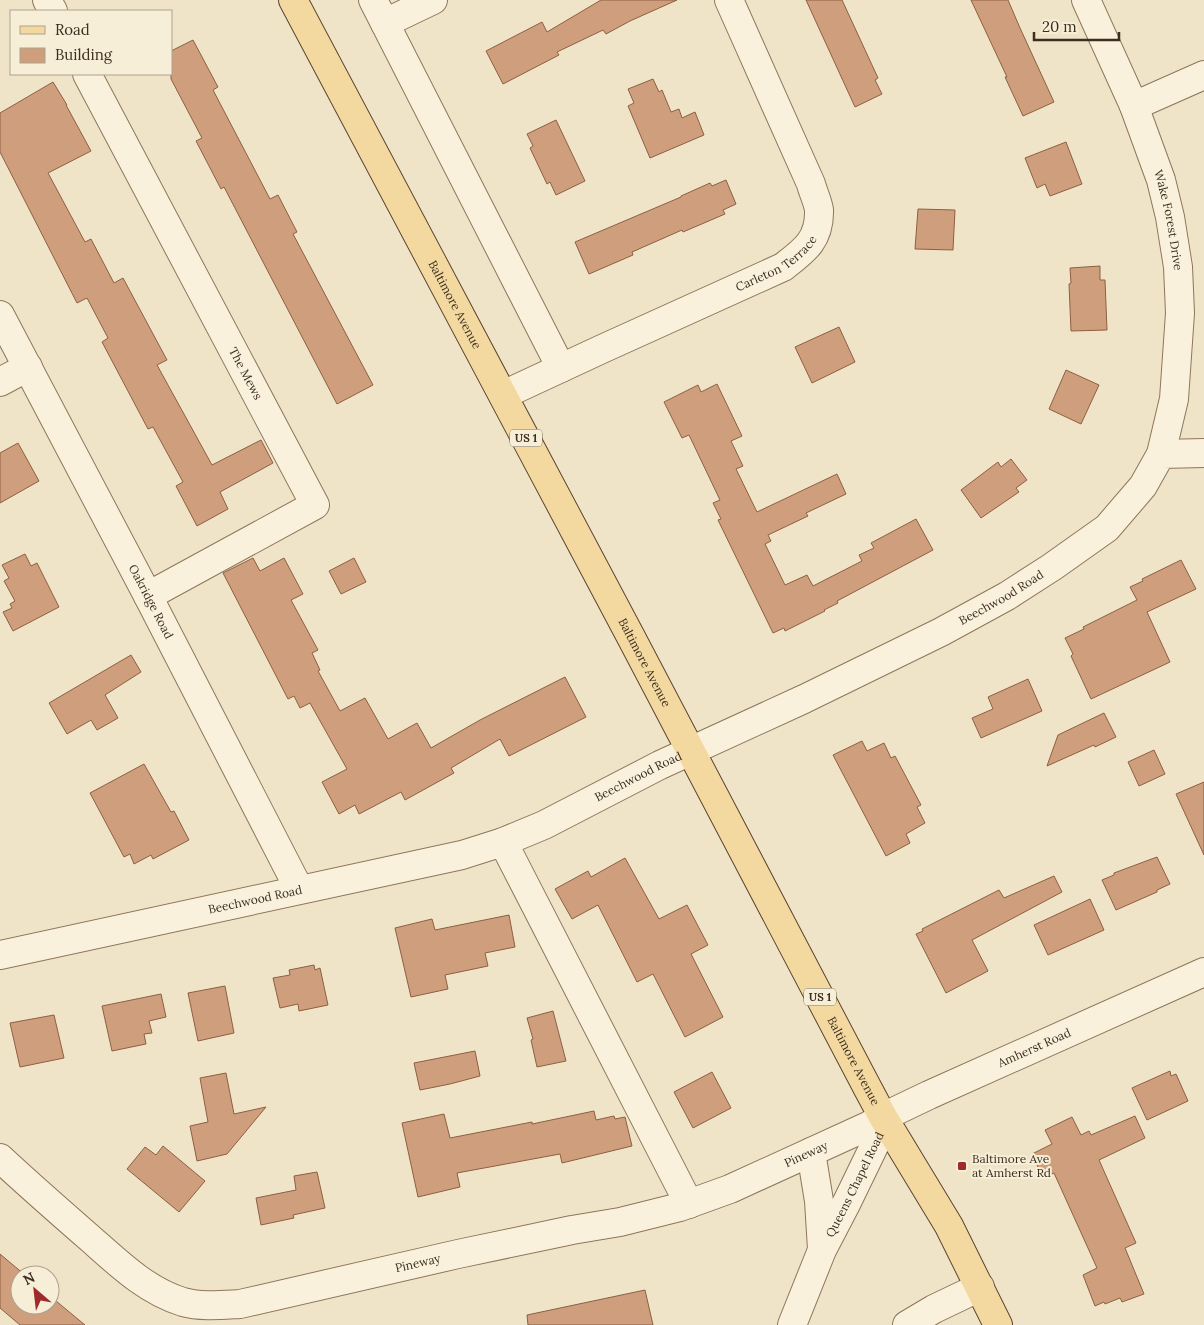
<svg xmlns="http://www.w3.org/2000/svg" width="1204" height="1325" font-family="Lora,serif">
  <rect width="100%" height="100%" fill="#f0e4c8"/>
  <g fill="#cf9f7d" stroke="#8d5f41">
    <polygon points="601,0 677,0 630,21 606,34 603,30 557,52 559,55 503,84 486,51 542,22 547,32"/>
    <polygon points="806,0 842,0 878,78 875,80 882,94 855,107"/>
    <polygon points="971,0 1008,0 1020,28 1054,102 1023,116 1005,77 1007,77"/>
    <polygon points="193,40 218,87 213,90 270,199 278,195 297,232 293,234 373,385 337,404 224,187 221,189 196,141 202,138 171,79 171,51"/>
    <polygon points="653,79 659,92 662,90 671,112 679,109 682,118 695,112 704,135 650,158 628,106 634,103 628,89"/>
    <polygon points="53,82 67,105 66,105 91,151 48,173 85,242 91,239 114,283 123,278 167,360 157,365 212,465 261,440 273,463 220,492 228,509 197,526 176,486 183,482 153,427 148,429 102,342 108,338 87,298 77,303 0,152 0,113"/>
    <polygon points="556,120 585,181 556,195 550,182 547,184 530,148 533,146 527,134"/>
    <polygon points="1066,142 1082,184 1050,196 1045,184 1037,188 1025,158"/>
    <polygon points="726,180 736,204 723,210 725,214 683,232 682,230 632,252 633,255 589,274 575,242 681,197 681,196 710,183 712,186"/>
    <polygon points="918,209 955,210 953,250 915,249"/>
    <polygon points="1100,266 1100,280 1105,280 1107,330 1071,331 1069,284 1071,283 1070,268"/>
    <polygon points="839,327 855,362 812,383 795,347"/>
    <polygon points="1066,370 1099,385 1081,424 1049,409"/>
    <polygon points="717,384 742,436 731,441 743,466 736,469 757,512 837,474 846,494 806,513 808,516 768,535 771,541 765,544 785,585 807,575 813,586 862,561 859,555 874,548 871,543 916,519 933,550 837,601 838,603 824,610 825,611 785,631 784,628 773,633 718,520 721,519 713,503 720,500 689,435 682,438 664,402 698,385 701,392"/>
    <polygon points="18,443 39,481 0,503 0,453"/>
    <polygon points="1011,459 1027,480 1016,488 1019,492 981,518 961,490 998,462 1001,467"/>
    <polygon points="25,554 31,566 37,563 59,607 13,631 3,612 12,608 10,604 15,601 4,581 9,578 2,565"/>
    <polygon points="253,558 260,571 284,558 303,594 291,600 318,650 312,653 320,670 318,671 340,711 365,698 388,739 417,723 431,748 480,720 565,677 586,717 509,756 500,739 451,768 454,773 405,800 401,792 359,814 355,805 339,814 322,782 347,769 310,703 300,708 294,696 288,699 223,573"/>
    <polygon points="354,558 366,582 341,594 329,571"/>
    <polygon points="1181,560 1196,589 1147,612 1170,662 1091,699 1071,656 1073,654 1065,638 1084,629 1083,627 1137,600 1130,587 1143,581 1142,579"/>
    <polygon points="131,655 141,672 105,695 118,718 97,730 91,720 67,734 49,703"/>
    <polygon points="1028,679 1042,711 981,738 972,718 993,709 988,697"/>
    <polygon points="1104,713 1116,737 1095,747 1094,745 1047,766 1058,735"/>
    <polygon points="862,741 867,751 884,743 891,758 895,756 921,805 917,807 925,823 906,834 910,843 886,856 833,755"/>
    <polygon points="1154,750 1165,774 1139,786 1128,762"/>
    <polygon points="144,764 171,812 174,811 189,840 153,859 151,855 134,864 130,854 124,857 90,793"/>
    <polygon points="1204,782 1204,855 1176,794"/>
    <polygon points="1157,857 1170,884 1157,890 1157,892 1116,910 1102,880 1114,875 1114,873"/>
    <polygon points="625,858 659,919 687,905 708,945 691,954 723,1017 685,1037 653,974 637,982 598,905 572,919 555,889 588,871 591,877"/>
    <polygon points="1054,876 1062,892 972,940 988,971 946,993 916,934 923,931 922,929 999,890 1004,898"/>
    <polygon points="1090,899 1104,930 1048,955 1034,925"/>
    <polygon points="509,915 515,947 485,953 488,966 445,975 448,989 411,997 395,928 432,919 435,930"/>
    <polygon points="314,965 315,970 320,968 328,1005 299,1011 298,1004 280,1008 273,978 290,975 289,970"/>
    <polygon points="225,986 234,1033 198,1041 188,993"/>
    <polygon points="161,994 166,1017 149,1021 152,1033 144,1034 146,1044 112,1051 102,1006"/>
    <polygon points="553,1011 566,1061 537,1067 531,1040 533,1039 527,1018"/>
    <polygon points="54,1015 64,1058 20,1067 10,1023"/>
    <polygon points="475,1051 480,1076 450,1084 420,1090 414,1063"/>
    <polygon points="1170,1071 1171,1076 1176,1074 1188,1101 1147,1120 1132,1088"/>
    <polygon points="712,1072 731,1108 693,1128 674,1092"/>
    <polygon points="226,1073 234,1114 266,1107 227,1154 197,1161 190,1126 208,1122 200,1078"/>
    <polygon points="594,1111 596,1120 614,1116 615,1119 625,1117 632,1146 562,1163 560,1154 457,1173 460,1187 418,1197 402,1123 444,1114 450,1138 532,1122 532,1124"/>
    <polygon points="1135,1116 1145,1138 1099,1160 1136,1243 1125,1248 1144,1294 1122,1302 1120,1298 1105,1304 1104,1302 1095,1306 1083,1275 1097,1268 1054,1173 1043,1178 1032,1154 1052,1144 1045,1130 1072,1117 1081,1135 1089,1131 1091,1135"/>
    <polygon points="163,1146 205,1181 179,1212 127,1169 145,1147 156,1155"/>
    <polygon points="317,1172 325,1208 293,1215 294,1218 261,1225 256,1198 296,1190 294,1176"/>
    <polygon points="0,1254 25,1275 20,1275 20,1305 50,1305 50,1296 85,1325 20,1325 0,1308"/>
    <polygon points="645,1290 653,1325 528,1325 527,1315"/>
  </g>
  <g fill="none" stroke-linecap="round" stroke-linejoin="round">
    <defs>
      <g id="minor">
        <polyline points="47,0 53,11"/>
        <polyline points="373,0 561,368"/>
        <path id="s1" d="M1086,0l48,106 27,74 9,37 8,50 2,46 -6,86 -13,55"/>
        <polyline points="385,23 433,0"/>
        <path id="s2" d="M87,74l228,431 -167,91"/>
        <polyline points="1134,106 1204,75"/>
        <path id="s3" d="M0,315l148,281 151,293"/>
        <polyline points="0,382 28,367"/>
        <path id="s4" d="M503,395l99,-46 181,-82c21,-16 37,-27 36,-57 -1,-8 -6,-18 -8,-26l-82,-184"/>
        <polyline points="503,842 689,1204"/>
        <path id="s5" d="M0,955l462,-100 41,-13 41,-17 116,-60 144,-66 137,-67 66,-36 45,-29 55,-39 36,-42 18,-32 43,-1"/>
        <polyline points="811,1152 819,1201 822,1249"/>
        <path id="s6" d="M0,1158c30,28 61,55 92,82 27,24 55,51 91,62 18,5 38,3 57,2l218,-50 114,-24 48,-8 60,-15 50,-18 138,-63 15,-9 46,-22 275,-123"/>
        <path id="s7" d="M792,1325l30,-75 25,-48 32,-66 4,-19"/>
        <polyline points="907,1325 934,1309 980,1287"/>
      </g>
      <g id="major">
        <path id="s8" d="M293,0l339,639 235,448 16,30 66,109 49,99"/>
      </g>
    </defs>
    <use href="#minor" stroke="#8d765c" stroke-width="30"/>
    <use href="#major" stroke="#5b4430" stroke-width="30"/>
    <use href="#minor" stroke="#faf1dc" stroke-width="28"/>
    <use href="#major" stroke="#f3d9a0" stroke-width="28"/>
  </g>
  <rect fill="#9e2a2b" stroke="#f7eed8" stroke-width="2" x="957" y="1161" width="10" height="10" rx="2.5"/>
  <g text-anchor="middle" stroke-width="4" stroke-linejoin="round" paint-order="stroke">
    <g fill="#f7eed8" stroke="#756857" stroke-width="1">
      <rect x="510" y="429.5" width="32" height="17" rx="4"/>
      <rect x="804" y="988.5" width="32" height="17" rx="4"/>
    </g>
    <g font-size="11" font-weight="bold" fill="#3d2e20">
      <text x="526" y="442">US 1</text>
      <text x="820" y="1001">US 1</text>
    </g>
    <g font-size="12" fill="#3d2e20" stroke="#f7eed8">
      <text dy="4" stroke="none"><textPath href="#s1" startOffset="236">Wake Forest Drive</textPath></text>
      <text dy="4" stroke="none"><textPath href="#s4" startOffset="304">Carleton Terrace</textPath></text>
      <text dy="4" stroke="none"><textPath href="#s8" startOffset="345">Baltimore Avenue</textPath></text>
      <text dy="4" stroke="none"><textPath href="#s2" startOffset="339">The Mews</textPath></text>
      <text dy="4" stroke="none"><textPath href="#s5" startOffset="1071">Beechwood Road</textPath></text>
      <text dy="4" stroke="none"><textPath href="#s3" startOffset="324">Oakridge Road</textPath></text>
      <text dy="4" stroke="none"><textPath href="#s8" startOffset="750">Baltimore Avenue</textPath></text>
      <text dy="4" stroke="none"><textPath href="#s5" startOffset="666">Beechwood Road</textPath></text>
      <text dy="4" stroke="none"><textPath href="#s5" startOffset="261">Beechwood Road</textPath></text>
      <text dy="4" stroke="none"><textPath href="#s6" startOffset="1131">Amherst Road</textPath></text>
      <text dy="4" stroke="none"><textPath href="#s8" startOffset="1200">Baltimore Avenue</textPath></text>
      <text dy="4" stroke="none"><textPath href="#s6" startOffset="879">Pineway</textPath></text>
      <text dy="4" stroke="none"><textPath href="#s7" startOffset="154">Queens Chapel Road</textPath></text>
      <text dy="4" stroke="none"><textPath href="#s6" startOffset="474">Pineway</textPath></text>
    </g>
    <g font-size="12" fill="#3d2e20" stroke="#f7eed8" text-anchor="start">
      <text x="972" y="1163">Baltimore Ave<tspan x="972" dy="14">at Amherst Rd</tspan></text>
    </g>
  </g>
  <rect x="10" y="10" width="162" height="65" fill="#f7eed8" stroke="#ada18e"/>
  <rect x="20" y="26" width="25" height="8" fill="#f3d9a0" stroke="#ada18e"/>
  <text x="55" y="35" font-size="15" fill="#3d2e20">Road</text>
  <rect x="20" y="48" width="25" height="15" fill="#cf9f7d" stroke="#ada18e"/>
  <text x="55" y="60" font-size="15" fill="#3d2e20">Building</text>
  <g transform="translate(35 1290) rotate(332)"><circle r="24" fill="#f7eed8" stroke="#ada18e"/>
  <path d="M0-4L9 19L0 12L-9 19Z" fill="#9e2a2b"/>
  <text y="-8" font-size="14" font-weight="bold" text-anchor="middle" fill="#3d2e20">N</text>
  </g>
  <path d="M1034 32v8h85v-8" fill="none" stroke="#3d2e20" stroke-width="2.5"/>
  <text x="1042" y="32" font-size="15" fill="#3d2e20" stroke="#f7eed8" stroke-width="4" paint-order="stroke">20 m</text>
</svg>
